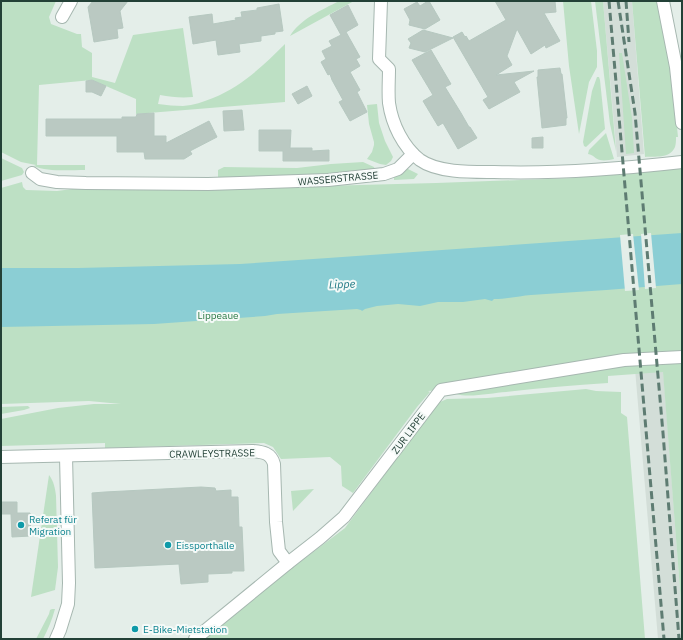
<svg xmlns="http://www.w3.org/2000/svg" width="683" height="640" font-family="'IBM Plex Sans',sans-serif">
  <rect width="100%" height="100%" fill="#e4eee9"/>
  <g fill="#d3ded8">
    <polygon points="603,1 632,1 644,154 617,157"/>
    <polygon points="663,367 682,615 682,639 658,639 635,369"/>
  </g>
  <g fill="#bde0c4">
    <path d="M1,1h55l-7,16 2,7 26,10h4l1,13 10,6v24l23,6 18,-48 50,-7 10,69c-12,1 -22,0 -33,-2l-2,9c9,1 17,2 25,2 11,-1 20,-4 30,-8 29,-12 50,-32 72,-54v58l-149,12v-15l-44,-19 -53,5 -2,80h48v5c-15,0 -38,2 -51,-4l2,-1 -15,-3 -20,-10z"/>
    <path d="M339,1h15l-64,35c10,-17 32,-26 49,-35z"/>
    <polygon points="563,1 591,1 597,51 597,67 589,82 579,134 569,66"/>
    <polygon points="595,1 603,1 616,151 610,124"/>
    <path d="M632,1h27l13,79 6,57h-2c0,3 0,7 -1,10 -5,12 -20,9 -30,10z"/>
    <polygon points="619,53 622,53 632,118 634,153 626,154"/>
    <polygon points="597,77 599,77 600,80 605,129 586,147 584,146 583,142 592,91"/>
    <polygon points="377,104 379,123 385,141 393,157 391,161 386,165 380,164 367,159 372,152 374,145 374,142 369,124 367,105"/>
    <path d="M606,133l8,26c-4,1 -10,2 -14,1 -5,-1 -6,-5 -12,-6l1,-4z"/>
    <polygon points="1,158 22,168 24,172 22,175 1,181"/>
    <polygon points="363,162 374,167 375,170 372,172 218,179 218,170 224,167 297,168 331,164"/>
    <polygon points="406,168 418,174 414,179 394,180 394,177 398,175"/>
    <path d="M682,168v447l-19,-243 -55,4v7c-34,2 -68,5 -102,9 -14,1 -37,6 -50,2l9,-2 -26,-2 -11,1 2,1 -13,15 -64,86 -11,-7 -1,-20 -11,-9 -49,2 -8,-12 -9,-4 -159,5v-5l-104,3v-27l57,-11 36,-4h27l-32,-3 -88,3v-216l21,-6 1,5 3,3 31,1 23,-3 123,1 233,-6 139,-5 20,-4z"/>
    <polygon points="586,389 596,391 621,392 621,413 627,417 645,639 204,639 267,587 345,528 434,408 440,402 447,399 487,398"/>
    <polygon points="28,406 30,408 24,410 1,414 1,407"/>
    <path d="M49,475c5,7 6,13 7,21l2,71 -3,23 -24,7z"/>
    <polygon points="314,489 293,511 291,491"/>
    <path d="M52,609h3c-3,11 -7,20 -12,30h-7l13,-25 1,-4z"/>
  </g>
  <path fill="#8bced4" d="M682,233v51c-50,4 -101,8 -151,11 -12,1 -24,4 -37,4l-2,2 -7,-2 -22,3h-25l-18,4 -22,-2 -21,2 -12,3 -3,2 -1,-1 -4,-1 -80,5 -12,2 -111,8 -153,3v-59h77l162,-4 88,-6z"/>
  <g fill="#e4eee9">
    <polygon points="651,233 656,288 645,289 641,234"/>
    <polygon points="633,234 639,290 625,291 620,235"/>
  </g>
  <g fill="#bac9c2" stroke="#b6c8c0">
    <polygon points="93,1 128,1 120,11 123,28 117,29 118,38 94,42 88,7"/>
    <polygon points="428,1 429,1 440,20 425,29 409,25 410,20 404,9 417,2 420,6"/>
    <polygon points="495,1 555,1 556,12 544,13 560,41 546,48 545,45 531,54 517,29 507,56 512,65 496,75 534,71 514,82 520,92 489,109 483,100 488,97 453,37 462,32 465,37 466,36 469,41 506,20"/>
    <polygon points="279,4 283,31 275,32 275,34 261,36 261,41 239,44 240,52 218,55 216,40 193,44 189,17 212,14 213,24 236,20 235,18 242,17 241,12 257,10 257,8"/>
    <polygon points="348,5 358,25 346,32 360,57 356,59 360,66 350,72 360,90 357,92 367,112 350,121 339,102 343,100 332,80 330,74 328,75 321,62 326,59 322,51 332,46 329,41 341,35 330,15"/>
    <polygon points="423,30 453,38 425,52 409,48 411,43 408,39"/>
    <polygon points="431,50 451,84 445,87 461,113 469,127 470,127 477,138 458,149 443,123 438,126 423,101 433,95 412,60"/>
    <polygon points="560,68 561,74 562,74 567,118 566,118 566,125 542,128 537,77 538,77 538,70"/>
    <polygon points="92,80 106,86 101,96 92,92 86,92 86,81"/>
    <polygon points="307,86 312,96 298,104 292,94"/>
    <polygon points="242,110 244,130 224,131 223,111"/>
    <polygon points="154,113 154,136 166,136 166,143 209,121 217,137 190,151 192,154 184,159 145,159 144,152 117,152 117,136 46,136 46,119 122,119 122,117 136,117 137,114"/>
    <polygon points="259,130 291,130 290,148 312,148 312,151 329,150 329,161 283,161 283,151 259,151"/>
    <polygon points="543,137 543,148 532,148 532,138"/>
    <polygon points="201,487 215,488 216,491 231,490 231,497 238,497 239,527 242,527 244,571 232,571 232,573 208,574 208,582 181,584 179,564 95,568 92,493 105,492"/>
    <polygon points="1,502 17,502 17,513 30,513 31,536 12,537 11,514 1,514"/>
  </g>
  <g fill="none" stroke-linecap="round" stroke-linejoin="round">
    <defs>
      <g id="minor">
        <path d="M381,1l-2,58 10,10c0,11 -1,23 0,34 3,21 14,44 31,57 18,13 53,12 74,12 63,2 126,-3 188,-10"/>
        <polyline points="663,1 676,67 682,123"/>
        <polyline points="62,17 71,1"/>
        <polyline points="32,173 40,179 57,182 86,183 208,184 328,180 384,174 398,169 413,154"/>
        <path d="M1,457l252,-6c10,1 18,2 21,13l2,58 3,29 9,12"/>
        <polyline points="56,639 60,630 68,604 69,583 66,456"/>
        <polyline points="195,639 288,563 320,538 344,517 441,390 624,360 682,357"/>
      </g>
    </defs>
    <use href="#minor" stroke="#a6b7b0" stroke-width="14"/>
    <use href="#minor" stroke="#fff" stroke-width="12"/>
    <g stroke="#5e7c72" stroke-width="3" stroke-dasharray="8 4" stroke-linecap="butt">
      <polyline points="609,1 664,639"/>
      <polyline points="618,1 635,113 637,136 663,433 679,639"/>
      <polyline points="626,1 629,42"/>
    </g>
  </g>
  <g fill="#0f9aa8" stroke="#f5faf8" stroke-width="1.5">
    <circle cx="21" cy="525" r="4"/>
    <circle cx="168" cy="545" r="4"/>
    <circle cx="135" cy="629" r="4"/>
  </g>
  <g text-anchor="middle" stroke-width="4" stroke-linejoin="round" paint-order="stroke">
    <g font-size="10" fill="#234137" stroke="#f5faf8">
      <text transform="translate(338 178) rotate(-5)" y="4">WASSERSTRASSE</text>
      <text transform="translate(408 433) rotate(-53)" y="4">ZUR LIPPE</text>
      <text transform="translate(212 453) rotate(-1)" y="4">CRAWLEYSTRASSE</text>
    </g>
    <g font-size="10" fill="#2b7945" stroke="#f5faf8">
      <text x="218" y="319">Lippeaue</text>
    </g>
    <g font-size="10" fill="#0d838f" stroke="#f5faf8" text-anchor="start">
      <text x="29" y="523">Referat für<tspan x="29" dy="12">Migration</tspan></text>
      <text x="176" y="549">Eissporthalle</text>
      <text x="143" y="633">E-Bike-Mietstation</text>
    </g>
    <g font-size="11" font-style="italic" fill="#1a7580" stroke="#f5faf8">
      <text transform="translate(342 284) rotate(-2)" y="4">Lippe</text>
    </g>
  </g>
  <rect width="683" height="640" fill="none" stroke="#234137" stroke-width="4"/>
</svg>
